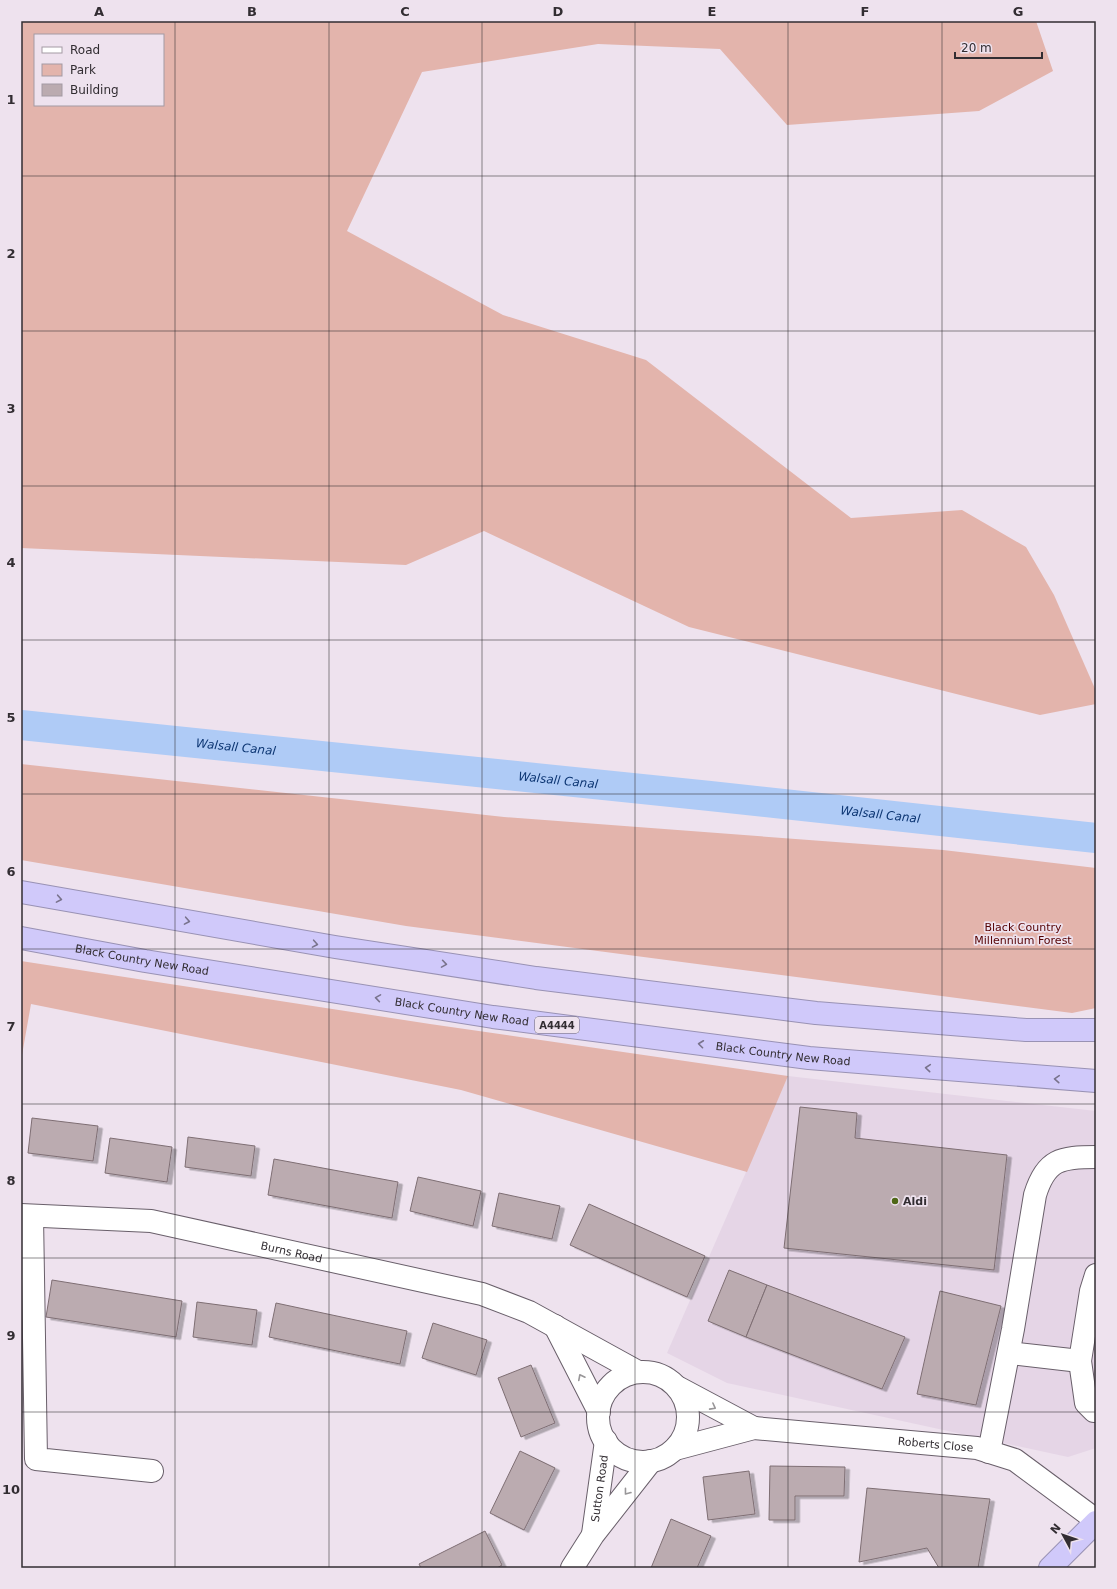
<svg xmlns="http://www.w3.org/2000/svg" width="1117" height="1589" font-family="'DejaVu Sans',sans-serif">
  <defs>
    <filter id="shadow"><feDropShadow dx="4.5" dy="2.5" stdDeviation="0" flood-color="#0004"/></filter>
  </defs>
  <rect width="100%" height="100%" fill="#eee2ee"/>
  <polygon fill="#e5d5e6" points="788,1076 1096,1111 1096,1448 1068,1457 727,1383 667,1353"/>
  <g fill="#e3b4ac" fill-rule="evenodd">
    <path d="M21,21h1015l17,50 -74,40 -192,14 -67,-76 -122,-5 -176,28 -75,159 156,84 143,45 205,158 111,-8 64,37 28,48 42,96v13l-56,11 -351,-88 -205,-96 -78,34 -385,-17zM35,35h128v70h-128z"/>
    <polygon points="21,764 504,817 943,850 1096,868 1096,1008 1072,1013 406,926 21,860"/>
    <polygon points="21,961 430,1024 788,1076 747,1172 461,1090 31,1004 22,1055 21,1055"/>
  </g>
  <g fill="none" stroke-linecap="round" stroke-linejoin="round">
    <path stroke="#afcbf6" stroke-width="30" id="s1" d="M21,725l689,71 386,42"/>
  </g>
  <g fill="#bbabb0" stroke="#7e6e73" filter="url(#shadow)">
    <polygon points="800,1107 857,1113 855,1138 1007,1155 994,1270 784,1248"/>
    <polygon points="32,1118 98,1126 93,1161 28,1153"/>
    <polygon points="188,1137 255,1146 251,1176 185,1167"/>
    <polygon points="110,1138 172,1147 167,1182 105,1173"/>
    <polygon points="274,1159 398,1182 392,1218 268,1195"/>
    <polygon points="418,1177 481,1191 473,1226 410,1211"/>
    <polygon points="499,1193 560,1206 552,1239 492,1226"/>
    <polygon points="589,1204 705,1256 687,1297 570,1245"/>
    <polygon points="729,1270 767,1285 746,1337 708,1321"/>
    <polygon points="52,1280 182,1301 176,1337 46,1317"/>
    <polygon points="767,1285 905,1337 882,1389 746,1337"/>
    <polygon points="940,1291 1001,1306 976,1405 917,1394"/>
    <polygon points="197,1302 257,1310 252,1345 193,1337"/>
    <polygon points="276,1303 407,1331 400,1364 269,1337"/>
    <polygon points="433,1323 487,1340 476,1375 422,1358"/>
    <polygon points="531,1365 555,1423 521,1437 498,1378"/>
    <polygon points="520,1451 555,1468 524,1530 490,1513"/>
    <polygon points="770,1466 845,1467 844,1496 795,1496 795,1520 769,1520"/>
    <polygon points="749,1471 755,1514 708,1520 703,1477"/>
    <polygon points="867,1488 990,1499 978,1568 939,1568 927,1548 859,1562"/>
    <polygon points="671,1519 711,1536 697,1568 651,1568"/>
    <polygon points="485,1531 502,1565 497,1568 421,1568 419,1564"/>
  </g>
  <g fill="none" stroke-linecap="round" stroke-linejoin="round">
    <defs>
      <g id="minor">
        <path id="s2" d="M21,1215l130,6 331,73 47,18 109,60"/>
        <polyline points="32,1216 36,1459 152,1471"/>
        <polyline points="1096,1275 1091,1291 1080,1361 1086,1403 1094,1411 1096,1411"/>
        <polyline points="555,1326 599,1412"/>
        <polyline points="1009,1353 1080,1361"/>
        <circle cx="643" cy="1417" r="45"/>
        <polyline points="679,1388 754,1428"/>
        <path id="s3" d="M675,1449l79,-21 223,20 38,12 81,60"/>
        <path d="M989,1452l24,-123 22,-134c11,-36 26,-38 61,-38"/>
        <path id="s4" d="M593,1534l13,-93"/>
        <polyline points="572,1568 593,1535 651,1461"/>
      </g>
      <g id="highway">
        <polyline points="21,892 335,947 536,978 816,1013 1026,1030 1096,1030"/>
        <path id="s5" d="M21,938l124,23 348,56 316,41 287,23"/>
        <polyline points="1050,1568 1096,1522"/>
      </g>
    </defs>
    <use href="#minor" stroke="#695f6a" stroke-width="24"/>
    <use href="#highway" stroke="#9992b4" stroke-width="24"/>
    <use href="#minor" stroke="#fff" stroke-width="22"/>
    <use href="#highway" stroke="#d0c9fa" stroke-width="22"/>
  </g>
  <defs><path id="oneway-chevron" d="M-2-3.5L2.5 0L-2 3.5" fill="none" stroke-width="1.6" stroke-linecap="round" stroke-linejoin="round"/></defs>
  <g stroke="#79738c">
    <use href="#oneway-chevron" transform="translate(59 899) rotate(10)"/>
    <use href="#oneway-chevron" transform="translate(187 921) rotate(10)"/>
    <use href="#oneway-chevron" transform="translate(315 944) rotate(10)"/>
    <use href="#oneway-chevron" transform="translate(444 964) rotate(9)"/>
    <use href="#oneway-chevron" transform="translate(378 998) rotate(-171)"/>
    <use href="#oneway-chevron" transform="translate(701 1044) rotate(-173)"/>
    <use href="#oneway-chevron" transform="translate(928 1068) rotate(-175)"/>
    <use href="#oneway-chevron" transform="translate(1057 1079) rotate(-176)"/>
  </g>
  <g stroke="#989698">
    <use href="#oneway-chevron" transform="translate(581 1377) rotate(-117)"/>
    <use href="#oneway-chevron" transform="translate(713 1407) rotate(28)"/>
    <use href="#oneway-chevron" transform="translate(627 1492) rotate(128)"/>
  </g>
  <path fill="none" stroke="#322d32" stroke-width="1" stroke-opacity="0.55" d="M175,21v1547M329,21v1547M482,21v1547M635,21v1547M788,21v1547M942,21v1547M21,176h1075M21,331h1075M21,486h1075M21,640h1075M21,794h1075M21,949h1075M21,1104h1075M21,1258h1075M21,1412h1075"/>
  <circle fill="#4e6717" stroke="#eee2ee" stroke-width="1.5" cx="895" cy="1201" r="4"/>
  <g text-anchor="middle" stroke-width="3.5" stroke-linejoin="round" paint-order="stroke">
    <rect fill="#eee2ee" stroke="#6a636a" stroke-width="1" x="535" y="1017" width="44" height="16" rx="3"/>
    <g font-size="10" font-weight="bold" fill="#322d32">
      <text x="557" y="1029">A4444</text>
    </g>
    <g font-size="11" fill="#550102" stroke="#eee2ee">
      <text x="1023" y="931">Black Country<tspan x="1023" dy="13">Millennium Forest</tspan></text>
    </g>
    <g font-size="11" fill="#322d32" stroke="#eee2ee">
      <text dy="4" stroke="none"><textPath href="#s5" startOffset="123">Black Country New Road</textPath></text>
      <text dy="4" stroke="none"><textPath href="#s5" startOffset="447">Black Country New Road</textPath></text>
      <text dy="4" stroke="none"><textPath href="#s5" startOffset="771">Black Country New Road</textPath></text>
      <text dy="4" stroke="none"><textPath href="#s2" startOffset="274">Burns Road</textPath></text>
      <text dy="4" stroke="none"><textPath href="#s3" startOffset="264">Roberts Close</textPath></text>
      <text dy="4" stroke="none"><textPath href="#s4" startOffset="46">Sutton Road</textPath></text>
    </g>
    <g font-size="11" font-weight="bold" fill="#322d32" stroke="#eee2ee" text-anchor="start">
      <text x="903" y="1205">Aldi</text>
    </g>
    <g font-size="12" font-style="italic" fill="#0d3673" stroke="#eee2ee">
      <text dy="4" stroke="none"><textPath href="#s1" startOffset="216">Walsall Canal</textPath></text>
      <text dy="4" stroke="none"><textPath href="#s1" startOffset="540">Walsall Canal</textPath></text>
      <text dy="4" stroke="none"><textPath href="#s1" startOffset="864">Walsall Canal</textPath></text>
    </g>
  </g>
  <rect width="1117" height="1589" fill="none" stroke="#eee2ee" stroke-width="44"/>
  <rect x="34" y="34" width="130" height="72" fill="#eee2ee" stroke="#a39aa3"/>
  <rect x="42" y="47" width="20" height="6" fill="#ffffff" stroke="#a39aa3"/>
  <text x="70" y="54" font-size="12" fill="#322d32">Road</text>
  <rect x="42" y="64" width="20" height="12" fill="#e3b4ac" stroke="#a39aa3"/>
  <text x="70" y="74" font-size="12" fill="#322d32">Park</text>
  <rect x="42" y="84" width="20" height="12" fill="#bbabb0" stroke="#a39aa3"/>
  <text x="70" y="94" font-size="12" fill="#322d32">Building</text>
  <g transform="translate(1063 1535) rotate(310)" stroke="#eee2ee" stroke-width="3" paint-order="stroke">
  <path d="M0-3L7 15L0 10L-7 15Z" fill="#322d32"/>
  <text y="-6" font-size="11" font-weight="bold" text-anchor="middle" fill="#322d32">N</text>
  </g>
  <path d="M955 52v6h87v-6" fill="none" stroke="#322d32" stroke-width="2"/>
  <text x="961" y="52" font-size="12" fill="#322d32" stroke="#eee2ee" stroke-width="3" paint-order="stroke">20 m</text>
  <rect x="22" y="22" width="1073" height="1545" fill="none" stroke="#322d32" stroke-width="1.5"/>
  <g font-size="13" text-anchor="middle" font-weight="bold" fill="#322d32">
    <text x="99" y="16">A</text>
    <text x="252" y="16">B</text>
    <text x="405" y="16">C</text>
    <text x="558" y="16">D</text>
    <text x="712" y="16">E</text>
    <text x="865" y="16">F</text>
    <text x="1018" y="16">G</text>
    <text x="11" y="104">1</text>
    <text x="11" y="258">2</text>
    <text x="11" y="413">3</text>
    <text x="11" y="567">4</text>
    <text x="11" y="722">5</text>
    <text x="11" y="876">6</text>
    <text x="11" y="1031">7</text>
    <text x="11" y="1185">8</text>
    <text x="11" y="1340">9</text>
    <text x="11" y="1494">10</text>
  </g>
</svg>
